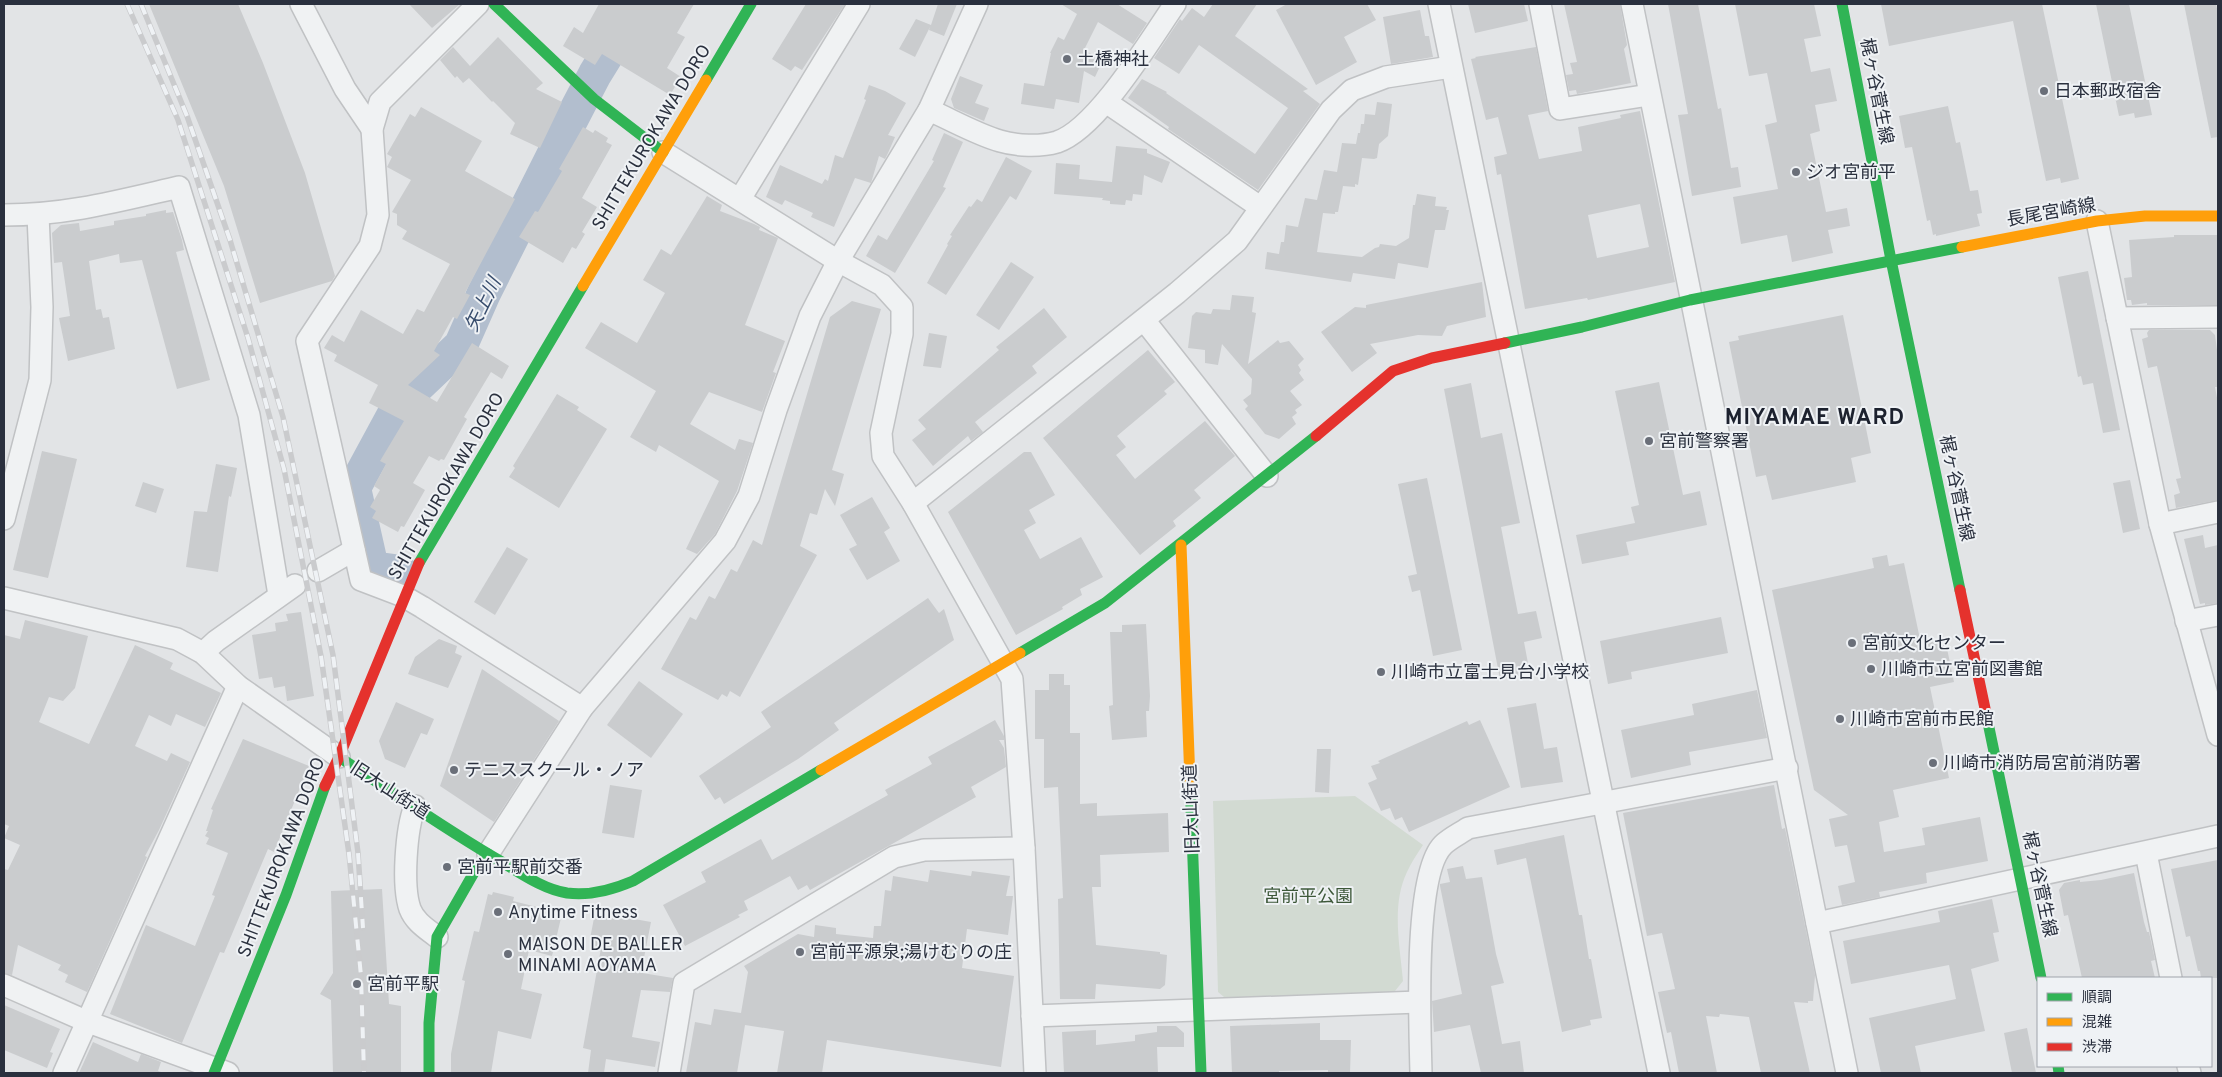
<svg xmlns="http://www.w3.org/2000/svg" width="2222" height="1077" font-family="Overpass,'Noto Sans JP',sans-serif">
  <rect width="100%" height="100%" fill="#e2e4e6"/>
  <path fill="#d2dad2" d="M1355,796l68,49c-6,9 -12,18 -16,27 -16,33 -7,74 -4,109l-12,15 -161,6 -12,-10 -5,-191z"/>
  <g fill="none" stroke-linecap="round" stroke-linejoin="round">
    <polyline stroke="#b2bece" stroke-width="34" points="401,572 372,568 354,488 400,403 461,345 484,293 571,120 595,74 638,4"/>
  </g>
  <g fill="#caccce" fill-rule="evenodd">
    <polygon points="149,4 238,4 263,63 305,173 335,276 332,281 260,303 224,186"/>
    <polygon points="409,4 460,4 432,28"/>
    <polygon points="599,4 694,4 677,33 685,37 667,68 681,77 670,95 602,54 595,65 563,46 574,27 583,33"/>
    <polygon points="806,4 845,4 802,70 795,66 791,71 772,59"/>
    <polygon points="938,4 957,4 944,36 929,30 930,27 915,57 899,49 916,19 931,25"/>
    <polygon points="1061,4 1117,4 1147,23 1133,44 1098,22 1084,50 1103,60 1095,77 1084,71 1079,103 1056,99 1054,109 1021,104 1024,83 1044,86 1051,53 1050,53 1058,37 1064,40 1077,14"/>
    <polygon points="1213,4 1257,4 1235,36 1308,89 1303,91 1320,104 1258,190 1168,129 1169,127 1128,98 1142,79 1167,92 1166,93 1255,154 1288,108 1199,45 1179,74 1154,58 1180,19 1182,21 1192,8 1204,17"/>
    <polygon points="1287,4 1367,4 1376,20 1344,37 1357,62 1316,85 1276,10"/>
    <polygon points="1468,4 1524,4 1528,21 1475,33"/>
    <polygon points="1564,4 1620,4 1627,45 1624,49 1631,83 1577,94 1576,90 1569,91 1566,75 1573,74 1570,63 1577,62"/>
    <polygon points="1668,4 1698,4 1718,109 1721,108 1731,168 1738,167 1741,187 1692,196 1678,115 1688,114"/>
    <polygon points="1735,4 1814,4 1821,36 1804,39 1811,72 1830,68 1837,101 1815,105 1820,131 1810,134 1826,212 1847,208 1850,226 1828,230 1833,253 1792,262 1787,235 1741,244 1733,197 1778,189 1765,125 1777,122 1767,73 1749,76"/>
    <polygon points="1881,4 2042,4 2079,179 2061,183 2060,178 2046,181 2013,21 1889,46"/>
    <polygon points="2096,4 2129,4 2152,115 2135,118 2134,113 2119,116"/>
    <polygon points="2184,4 2216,4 2218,13 2218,137 2211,138"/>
    <polygon points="1420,10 1425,36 1429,36 1433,57 1391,64 1383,17"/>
    <polygon points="498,37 543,83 536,89 562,102 540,148 510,134 515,123 493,101 492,102 469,78 463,83 457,76 455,78 440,60 453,47 470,66"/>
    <path d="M1536,47l12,64 -20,4 11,44 43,-8 -4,-24 43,-9 -1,-3 20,-4 35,171 -87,18 -1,-2 -62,11 -24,-135 -4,1 -3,-18 13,-3 -9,-37 -12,3 -15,-61 5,-1 -1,-1zM1640,204l9,43 -52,11 -9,-43z"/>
    <polygon points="960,76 983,85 975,103 989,108 984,121 954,108 951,99"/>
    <polygon points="869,85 885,91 906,103 888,135 895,137 888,153 885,159 879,156 871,183 855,178 834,227 811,217 813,213 785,200 782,205 766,197 780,165 822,184 825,179 828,181 835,155 843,158 866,100 864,99"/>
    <polygon points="1377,102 1392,104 1388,136 1379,144 1377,158 1374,159 1362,158 1358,185 1355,184 1355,187 1343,186 1338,212 1335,212 1335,214 1323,213 1317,252 1362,257 1375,248 1379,247 1380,244 1396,246 1409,238 1413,205 1415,205 1417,194 1436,197 1435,206 1447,207 1446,210 1449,210 1445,230 1435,230 1428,268 1398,263 1395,279 1353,273 1351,282 1265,269 1267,252 1279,254 1281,242 1284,242 1286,225 1298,227 1305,198 1317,200 1324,170 1337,172 1342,143 1356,144 1358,133 1360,133 1361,124 1364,124 1365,114 1375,115"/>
    <polygon points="1948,106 1956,143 1960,142 1970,191 1978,190 1982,213 1977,214 1980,226 1936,236 1936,234 1933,235 1930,220 1927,221 1912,147 1905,148 1899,116"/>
    <polygon points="421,107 482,141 465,171 515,199 465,293 470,295 457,319 453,317 434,351 440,355 408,385 437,402 472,343 509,366 502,379 491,372 464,417 467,419 444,460 441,459 439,461 429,456 413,483 425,490 404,527 401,526 398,532 372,518 376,511 370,507 380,490 374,486 386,464 380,461 404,421 369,403 378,385 334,361 337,355 324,348 332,335 344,342 361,310 403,334 417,309 424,312 450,264 402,239 407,231 397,225 397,214 392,212 411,180 387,167 392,157 387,154 410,114 415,117"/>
    <polygon points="583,127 593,133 595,130 608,138 606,142 612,145 582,198 597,207 582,232 585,234 576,249 572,247 563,263 519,237 535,211 538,212 562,171 559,169"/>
    <polygon points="944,133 963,142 943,187 946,188 895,273 866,256 878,235 887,240 934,161 932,160"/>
    <polygon points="1116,146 1147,149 1147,153 1170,162 1162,183 1144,175 1142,195 1133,194 1132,201 1126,200 1125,205 1110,204 1110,201 1102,200 1103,198 1054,194 1056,163 1080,165 1079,179 1112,182"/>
    <polygon points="1006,157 1032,171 1016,200 1010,196 946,295 927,283 948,245 947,244 952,236 950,235 969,206 971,207 977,199 982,202"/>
    <polygon points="707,196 722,205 720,211 754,224 760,227 759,230 778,238 745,325 785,341 773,372 776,373 762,412 709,392 690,424 735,450 739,439 753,443 737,491 715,534 697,554 686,549 719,481 659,445 656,452 630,437 656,391 585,348 601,322 637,343 665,293 643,280 661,249 671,255"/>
    <polygon points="166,210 166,213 173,212 182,240 184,250 176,252 210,380 177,389 142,260 120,263 119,254 89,261 96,310 101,309 103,318 109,317 115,349 68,361 59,318 70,316 62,262 54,263 52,233 61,225 79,223 80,231 114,225 114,221 146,216 146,214"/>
    <polygon points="2174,235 2218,235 2218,305 2147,305 2147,303 2132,305 2131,300 2127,300 2124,278 2132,277 2129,240 2174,237"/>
    <polygon points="1011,262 1034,277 999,330 976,315"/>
    <polygon points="2088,271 2120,430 2103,433 2093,383 2083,385 2081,376 2078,377 2058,277"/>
    <polygon points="1482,282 1486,317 1447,326 1442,336 1418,335 1370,344 1377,353 1352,372 1321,332 1355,307 1366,308 1366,305"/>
    <polygon points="1232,295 1254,297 1252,312 1256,313 1248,364 1278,340 1280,343 1289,341 1304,359 1298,365 1301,370 1299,373 1304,380 1290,391 1302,405 1295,410 1297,413 1292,417 1296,424 1279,439 1265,434 1245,409 1248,406 1243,400 1251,394 1252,379 1222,344 1218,365 1205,363 1205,350 1188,348 1192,316 1196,312 1211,314 1213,309 1230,310"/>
    <polygon points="852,301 881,309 832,470 844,474 835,506 825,489 817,515 810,513 800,546 817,555 740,697 730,691 727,697 722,694 718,700 661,669 690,617 696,620 709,596 715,599 731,569 737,572 753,540 762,545 830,317"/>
    <polygon points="1044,308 1067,337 1032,366 1037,373 975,422 983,432 971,441 968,436 933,466 912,440 926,429 918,420 999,350 996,347"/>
    <polygon points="1843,315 1871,453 1851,458 1856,482 1772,500 1766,475 1756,477 1729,342 1739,340 1738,336"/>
    <polygon points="2149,330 2210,330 2215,335 2218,357 2218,387 2215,387 2218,403 2218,500 2176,508 2174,495 2180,493 2176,479 2181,478 2157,366 2148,368 2142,339 2148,337 2147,333"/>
    <polygon points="929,333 947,336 941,368 923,366"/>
    <polygon points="1148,350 1175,382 1164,391 1167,394 1117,436 1126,447 1116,455 1135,479 1205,421 1235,456 1194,490 1201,498 1173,521 1176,526 1140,555 1043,438"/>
    <polygon points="1659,382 1683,495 1700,491 1707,525 1626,542 1629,555 1582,564 1576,535 1635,523 1631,507 1639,505 1615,391"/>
    <polygon points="1471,383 1481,438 1502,433 1520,523 1501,527 1518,614 1536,611 1542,638 1524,642 1530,674 1500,679 1444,389"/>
    <polygon points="557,394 579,407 577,410 607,429 559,508 509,477 515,468 513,466"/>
    <polygon points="42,451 77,459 48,578 13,570"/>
    <polygon points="1024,452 1031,452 1055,495 1029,510 1036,523 1024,530 1040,559 1081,537 1103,577 1080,589 1082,595 1062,607 1063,609 1016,635 948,512"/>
    <polygon points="216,464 237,468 231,497 229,496 218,572 186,567 194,511 207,512"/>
    <polygon points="1427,478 1462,650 1433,656 1420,590 1412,592 1408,576 1417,574 1398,484"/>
    <polygon points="2130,480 2140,529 2123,533 2113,483"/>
    <polygon points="143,482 164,489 156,513 135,506"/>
    <polygon points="872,497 890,528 884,532 900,561 867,580 849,549 857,545 840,515"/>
    <polygon points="2203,535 2205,548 2218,545 2218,603 2205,605 2205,603 2200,604 2184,539"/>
    <polygon points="507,547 528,559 495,615 474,602"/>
    <polygon points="1887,555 1889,566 1904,563 1921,644 1945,639 1954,682 1930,687 1949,778 1893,790 1899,817 1879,822 1884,852 1925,845 1922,828 1980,817 1988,861 1926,873 1927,883 1879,892 1880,897 1842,905 1838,886 1855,882 1847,845 1835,847 1829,819 1848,815 1814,790 1772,590 1874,568 1872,558"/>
    <polygon points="928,598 939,613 944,609 954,640 834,723 839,730 798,759 724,804 720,797 715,800 699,776 771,727 761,712"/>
    <polygon points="301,612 314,696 287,701 285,686 274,688 272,677 259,679 252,635 276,631 275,623 288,621 286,614"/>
    <polygon points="1721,617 1728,653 1631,672 1632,679 1608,684 1600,641"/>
    <polygon points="25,620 88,636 75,688 63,701 49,697 39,722 89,744 135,645 173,663 170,669 221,693 205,727 176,714 171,726 149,715 135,746 167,761 171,753 190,762 159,830 145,856 147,857 87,992 65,982 68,975 58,970 61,965 18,945 12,975 4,973 4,869 8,870 20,845 4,838 9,826 4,824 4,635 20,639"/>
    <polygon points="1146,624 1150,696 1149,711 1146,711 1147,737 1112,740 1109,706 1113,705 1110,632 1122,632 1122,625"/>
    <polygon points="439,639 457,646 455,653 462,656 448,688 408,674 415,657"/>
    <polygon points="482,669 559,721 494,822 440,786"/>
    <polygon points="1049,674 1064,674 1064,685 1070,685 1070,733 1080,733 1080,804 1097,803 1097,816 1168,813 1169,852 1100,855 1101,887 1092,887 1096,945 1160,952 1160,954 1167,955 1165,985 1160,989 1096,984 1095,999 1060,999 1058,899 1063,898 1058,787 1044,788 1044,739 1035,739 1035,690 1049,690"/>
    <polygon points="639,681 683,714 651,758 607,725"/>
    <polygon points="1757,690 1767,738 1689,752 1691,765 1631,778 1621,730 1694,715 1692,704"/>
    <polygon points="396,702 434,719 427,735 421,733 405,768 385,759 379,741"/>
    <polygon points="1536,703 1544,749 1557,747 1563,782 1521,788 1507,708"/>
    <polygon points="995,720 1004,736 1004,740 999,740 1004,748 1006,767 971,787 976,797 810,890 807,885 798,890 790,876 744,901 748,910 738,915 740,917 685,946 663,905 706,882 701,872 761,839 772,860 888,795 885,790 932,764 928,757"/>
    <polygon points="1480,720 1510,787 1409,832 1402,817 1395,820 1390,808 1381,811 1368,783 1377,779 1371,766 1380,763 1378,761 1467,721 1469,725"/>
    <polygon points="243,739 309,766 274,852 268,849 224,953 220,952 182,1043 110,1014 146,925 195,946 215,896 212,895 228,853 206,844 209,838 205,836 208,831 206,831 213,810 211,809"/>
    <polygon points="1317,749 1331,749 1329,793 1315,792"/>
    <polygon points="610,785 642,790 634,838 602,833"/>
    <polygon points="1774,785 1782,829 1785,828 1815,975 1813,1001 1808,1001 1808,1003 1794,1002 1810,1073 1761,1073 1749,1017 1720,1014 1719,1017 1706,1016 1717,1073 1679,1073 1671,1032 1667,1033 1658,992 1675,989 1662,933 1647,936 1623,813"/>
    <polygon points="1564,835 1579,915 1582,915 1589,959 1591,959 1602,1018 1590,1020 1591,1025 1562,1032 1526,858 1497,865 1494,850"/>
    <polygon points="2218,860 2218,978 2201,978 2200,971 2198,971 2190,936 2186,937 2171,869"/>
    <polygon points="1463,866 1466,879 1482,877 1496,954 1504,983 1491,986 1502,1044 1520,1041 1524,1073 1481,1073 1470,1025 1434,1032 1432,1001 1462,994 1440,886 1440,884 1450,882 1447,869"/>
    <polygon points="930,870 971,876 972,871 1010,876 1006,896 1013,896 1008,935 967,929 962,968 1014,976 1001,1067 827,1040 822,1073 777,1073 784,1031 745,1025 737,1073 686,1073 695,1022 711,1025 714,1009 741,1013 748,972 744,966 798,934 814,937 815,925 836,928 836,934 873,938 874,926 881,926 885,890 891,891 893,876 928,882"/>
    <polygon points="2134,873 2144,922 2147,932 2149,932 2155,960 2151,961 2155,978 2082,978 2068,915 2064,916 2059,890 2064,883 2080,880 2080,882 2101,880"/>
    <polygon points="382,889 389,1004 401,1006 401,1073 333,1073 331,1000 320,994 333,973 331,891"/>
    <polygon points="493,892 514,897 513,901 549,910 548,914 561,918 552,956 529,950 521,989 542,994 531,1039 498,1031 491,1073 451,1073 451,1054 465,981 462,980 474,931 479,932 488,894 492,895"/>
    <polygon points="1992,899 1999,932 1993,933 1999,961 1971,969 1985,1031 1915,1046 1921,1073 1881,1073 1869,1018 1956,999 1949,965 1851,984 1843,941 1940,922 1938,911"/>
    <polygon points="601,913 651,922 642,968 636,972 673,978 670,992 641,990 632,1037 660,1042 655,1067 606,1059 604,1073 588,1073 591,1050 583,1048 601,948 594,946 595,939 590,939 594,918 600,919"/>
    <polygon points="4,1005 60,1029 50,1052 53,1053 47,1068 4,1050"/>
    <polygon points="1320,1023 1320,1040 1351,1040 1350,1073 1328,1073 1328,1070 1279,1071 1279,1073 1232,1073 1230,1026"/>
    <polygon points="1157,1026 1176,1026 1184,1033 1184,1047 1157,1047 1158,1073 1064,1073 1062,1032 1096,1030 1096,1045 1135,1041 1135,1035 1157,1032"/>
    <polygon points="2027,1028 2036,1073 2012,1073 2004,1033"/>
    <polygon points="93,1042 138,1062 141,1054 161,1062 158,1071 164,1073 79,1073"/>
  </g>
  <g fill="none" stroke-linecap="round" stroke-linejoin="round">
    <defs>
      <g id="street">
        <polyline points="301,4 345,89 372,129"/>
        <polyline points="478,4 380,102 372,129 378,215 370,246 307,341 361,580 403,596 422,607 582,708"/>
        <polyline points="1439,4 1659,1073"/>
        <polyline points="1540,4 1560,109 1649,95"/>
        <polyline points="1632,4 1847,1073"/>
        <polyline points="1106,102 1260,207"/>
        <path d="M929,110c23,10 47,24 71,31 17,5 40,6 57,1 40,-13 93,-102 118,-138"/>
        <polyline points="663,152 838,261 882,285 902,307 902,334 881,433 883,456 913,503 1012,679 1024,848 1035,1073"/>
        <polyline points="740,199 859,4"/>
        <path d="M4,215c63,0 114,-14 175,-28l70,228 30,180"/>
        <polyline points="2097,221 2160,524 2218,735"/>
        <polyline points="2117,318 2218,317"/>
        <polyline points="1144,320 1267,476"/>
        <polyline points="913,503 1177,293 1237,241 1331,110 1352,90 1386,77 1451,67"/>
        <polyline points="4,519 40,380 42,307 38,215"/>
        <polyline points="2160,524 2218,512"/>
        <polyline points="318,571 354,550"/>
        <polyline points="4,598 177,639 203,653 238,686 339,757"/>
        <polyline points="2186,621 2218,615"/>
        <polyline points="203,653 216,641 295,585"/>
        <path d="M415,806c-9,23 -13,80 -5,103 5,13 17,20 27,28"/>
        <polyline points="2146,853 2171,978"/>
        <polyline points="488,854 582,708 725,541 749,496 776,410 810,316 838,261 929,110 977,4"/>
        <polyline points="1817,923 2218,836"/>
        <polyline points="4,985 88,1022 228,1073"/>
        <polyline points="1032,1016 1419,1002"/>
        <polyline points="2188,1066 2190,1073"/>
        <polyline points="64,1073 238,686"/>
        <polyline points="669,1073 684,983 894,857 924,850 1024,848"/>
        <path d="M1421,1073c-1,-45 -8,-198 22,-228 7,-7 18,-12 25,-17l319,-60"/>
      </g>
    </defs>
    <use href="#street" stroke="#c0c2c4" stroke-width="24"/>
    <use href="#street" stroke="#f0f2f3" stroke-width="21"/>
    <g stroke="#30b455" stroke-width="11">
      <polyline points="494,4 594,99 663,152"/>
      <polyline points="1842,4 1891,260 1960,590"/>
      <polyline points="706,80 751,4"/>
      <polyline points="1505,343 1582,327 1690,300 1962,247"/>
      <polyline points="419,563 583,286"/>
      <polyline points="1020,653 1105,603 1316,436"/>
      <polyline points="1987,718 2041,978"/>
      <path d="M339,757c54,35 107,73 163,105 20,12 41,27 65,31 22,3 45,-3 66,-12l188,-111"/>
      <polyline points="1190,781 1201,1073"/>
      <polyline points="2058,1066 2059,1073"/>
      <polyline points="214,1073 286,895 325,786"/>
      <polyline points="429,1073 429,1023 437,937 476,869 488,854"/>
    </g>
    <g stroke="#ff9f0a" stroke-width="11">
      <polyline points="1962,247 2097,221 2145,216 2218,216"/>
      <polyline points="583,286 706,80"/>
      <polyline points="1181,545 1190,781"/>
      <polyline points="821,770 1020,653"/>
    </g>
    <g stroke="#e5322d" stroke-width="11">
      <polyline points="1316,436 1393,371 1432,358 1505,343"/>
      <polyline points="1960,590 1987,718"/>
      <polyline points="325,786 339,757 419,563"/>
    </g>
    <defs>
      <g id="rail">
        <polyline points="127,4 178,120 248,338 284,469 321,656 349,854 361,976 364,1073"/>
        <polyline points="141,4 187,116 230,240 283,417 333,655 358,853 363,928"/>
      </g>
    </defs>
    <use href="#rail" stroke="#cacbcd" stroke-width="5.5"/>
    <use href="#rail" stroke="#eff2f5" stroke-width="4" stroke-dasharray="11" stroke-linecap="butt"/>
  </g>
  <g fill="#6a6f79" stroke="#eff2f5" stroke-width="2">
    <circle cx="1067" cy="59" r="5"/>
    <circle cx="2044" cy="91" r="5"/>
    <circle cx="1796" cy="172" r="5"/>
    <circle cx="1649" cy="441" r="5"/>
    <circle cx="1852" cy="643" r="5"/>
    <circle cx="1871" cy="669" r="5"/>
    <circle cx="1381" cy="672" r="5"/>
    <circle cx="1840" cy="719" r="5"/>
    <circle cx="1933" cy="763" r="5"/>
    <circle cx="454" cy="770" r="5"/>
    <circle cx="447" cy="867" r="5"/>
    <circle cx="498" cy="912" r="5"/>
    <circle cx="800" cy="952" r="5"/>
    <circle cx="508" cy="954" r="5"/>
    <circle cx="357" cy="984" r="5"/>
  </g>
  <g text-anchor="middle" stroke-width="4" stroke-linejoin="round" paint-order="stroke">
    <g font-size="18" fill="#2a303e" stroke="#eff2f5" text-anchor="start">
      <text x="1077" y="65">土橋神社</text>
      <text x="2054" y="97">日本郵政宿舎</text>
      <text x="1806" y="178">ジオ宮前平</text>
      <text x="1659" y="447">宮前警察署</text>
      <text x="1862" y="649">宮前文化センター</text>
      <text x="1881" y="675">川崎市立宮前図書館</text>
      <text x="1391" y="678">川崎市立富士見台小学校</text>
      <text x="1850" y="725">川崎市宮前市民館</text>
      <text x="1943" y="769">川崎市消防局宮前消防署</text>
      <text x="464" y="776">テニススクール・ノア</text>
      <text x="457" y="873">宮前平駅前交番</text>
      <text x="508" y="918">Anytime Fitness</text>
      <text x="518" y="950">MAISON DE BALLER<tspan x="518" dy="21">MINAMI AOYAMA</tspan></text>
      <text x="810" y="958">宮前平源泉;湯けむりの庄</text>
      <text x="367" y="990">宮前平駅</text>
    </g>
    <g font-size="18" fill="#2a303e" stroke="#eff2f5">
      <text transform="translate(1877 91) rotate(79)" y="6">梶ヶ谷菅生線</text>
      <text transform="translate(651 137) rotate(-59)" y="6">SHITTEKUROKAWA DORO</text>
      <text transform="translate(2051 212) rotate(-10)" y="6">長尾宮崎線</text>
      <text transform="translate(446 486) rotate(-60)" y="6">SHITTEKUROKAWA DORO</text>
      <text transform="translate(1957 488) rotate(78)" y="6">梶ヶ谷菅生線</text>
      <text transform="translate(390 790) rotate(33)" y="6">旧大山街道</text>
      <text transform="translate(1191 809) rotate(-92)" y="6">旧大山街道</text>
      <text transform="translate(281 857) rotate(-69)" y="6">SHITTEKUROKAWA DORO</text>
      <text transform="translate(2040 884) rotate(78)" y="6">梶ヶ谷菅生線</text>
    </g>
    <g font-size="18" fill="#3d5839" stroke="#eff2f5">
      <text x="1308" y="902">宮前平公園</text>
    </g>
    <g font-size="19" font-style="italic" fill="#384d6d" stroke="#eff2f5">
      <text transform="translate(482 304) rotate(-64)" y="7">矢上川</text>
    </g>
    <g font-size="22" font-weight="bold" letter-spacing="1" fill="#1c212e" stroke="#eff2f5">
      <text x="1815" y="424">MIYAMAE WARD</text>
    </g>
  </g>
  <rect width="2222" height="1077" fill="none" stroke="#2a303e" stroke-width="10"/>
  <rect x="2037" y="977" width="175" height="90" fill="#eff2f5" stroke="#a0a4ac"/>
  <rect x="2047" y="993" width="25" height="8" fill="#30b455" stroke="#a0a4ac"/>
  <text x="2082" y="1002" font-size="15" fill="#2a303e">順調</text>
  <rect x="2047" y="1018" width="25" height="8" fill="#ff9f0a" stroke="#a0a4ac"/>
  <text x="2082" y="1027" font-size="15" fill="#2a303e">混雑</text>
  <rect x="2047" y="1043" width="25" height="8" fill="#e5322d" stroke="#a0a4ac"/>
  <text x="2082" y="1052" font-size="15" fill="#2a303e">渋滞</text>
</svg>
